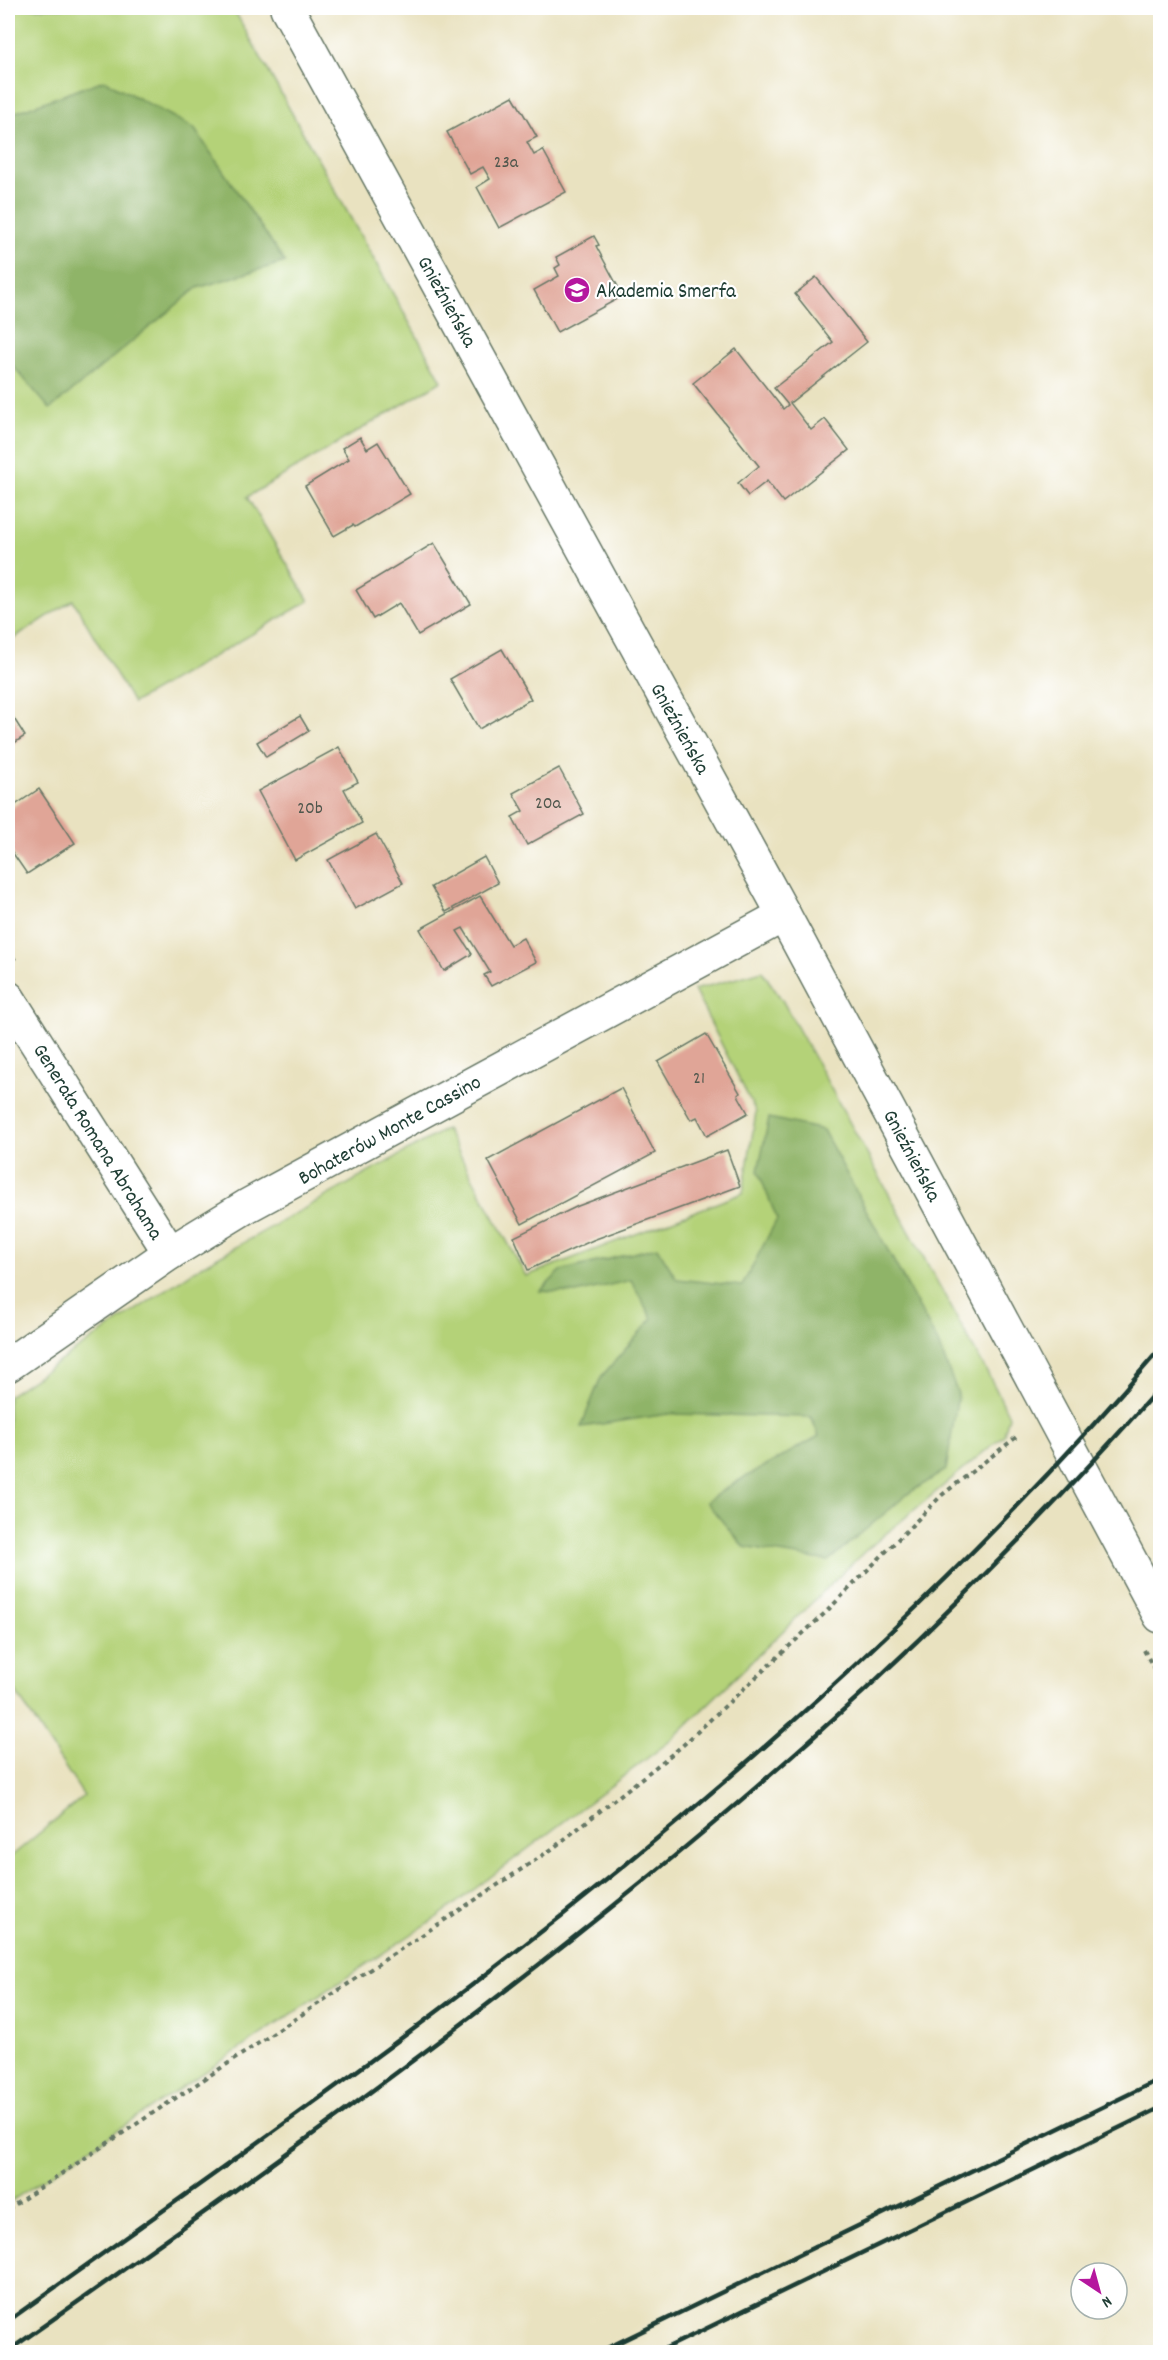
<svg xmlns="http://www.w3.org/2000/svg" width="1168" height="2360" font-family="Dekko,sans-serif">
  <rect width="100%" height="100%" fill="#fff"/>
  <filter id="ink" filterUnits="userSpaceOnUse"><feTurbulence type="fractalNoise" baseFrequency=".0167" numOctaves="2"/><feDisplacementMap in="SourceGraphic" scale="12" xChannelSelector="R" yChannelSelector="G"/><feConvolveMatrix kernelMatrix="1 2 1 2 8 2 1 2 1" color-interpolation-filters="sRGB"/></filter>
  <filter id="wash" filterUnits="userSpaceOnUse"><feTurbulence type="fractalNoise" baseFrequency=".008" numOctaves="4" result="noise"/><feDisplacementMap in="SourceGraphic" scale="24" xChannelSelector="R" yChannelSelector="G"/><feGaussianBlur stdDeviation="1.35" result="paint"/><feColorMatrix in="noise" values="0 0 0 0 0 0 0 0 0 0 0 0 0 0 0 0 0 1.4 0 .05"/><feComposite in="paint" operator="in"/></filter>
  <g filter="url(#wash)">
    <rect width="100%" height="100%" fill="#e9e2c0"/>
    <g fill="#b4d278" stroke="#6a8856" stroke-width="1.5">
      <polygon points="8,8 233,8 442,381 247,497 309,601 133,703 73,600 8,642"/>
      <polygon points="762,971 782,1000 806,1043 995,1387 1009,1416 1004,1435 864,1552 670,1741 439,1916 8,2203 8,1859 84,1796 8,1680 8,1396 200,1267 446,1129 526,1276 743,1193 756,1112 694,990"/>
    </g>
    <g fill="#8fb468" stroke="#57784e" stroke-width="1.5">
      <polygon points="104,80 194,128 285,262 197,288 50,409 8,360 8,115"/>
      <polygon points="769,1118 823,1130 938,1343 958,1394 946,1470 909,1493 828,1561 744,1547 706,1502 733,1484 819,1436 811,1417 668,1414 581,1427 601,1377 652,1319 631,1280 576,1293 540,1291 561,1271 657,1247 677,1279 742,1286 777,1219 758,1171"/>
    </g>
    <g id="blocks">
      <g fill="#e0a597">
        <polygon points="513,96 537,137 527,142 534,155 543,150 566,192 499,228 477,187 490,179 483,167 470,174 447,132"/>
        <polygon points="594,236 599,245 596,246 623,296 557,332 534,290 559,276 555,268 560,265 556,257"/>
        <polygon points="816,277 867,342 790,403 811,430 825,419 849,450 783,502 767,481 748,496 738,483 759,466 693,383 736,349 783,409 788,405 774,388 833,342 795,294"/>
        <polygon points="360,437 367,449 378,442 410,494 355,527 353,525 334,536 305,486 349,459 342,448"/>
        <polygon points="434,543 471,604 418,635 399,603 373,619 356,590"/>
        <polygon points="502,649 531,699 479,729 450,679"/>
        <polygon points="8,709 25,736 8,747"/>
        <polygon points="300,716 309,731 266,757 257,742"/>
        <polygon points="339,747 358,782 344,789 362,823 295,860 258,791"/>
        <polygon points="559,768 584,814 527,845 512,817 523,811 513,793"/>
        <polygon points="39,789 75,843 27,874 10,849 8,850 8,810"/>
        <polygon points="376,834 403,883 355,909 328,860"/>
        <polygon points="484,857 498,883 446,912 431,887"/>
        <polygon points="480,896 510,945 523,938 536,962 491,986 484,975 490,972 463,928 457,931 472,954 444,971 420,929"/>
        <polygon points="706,1034 740,1093 738,1095 748,1113 707,1136 697,1117 691,1120 658,1062"/>
        <polygon points="621,1088 655,1153 522,1224 488,1160"/>
        <polygon points="727,1150 740,1186 593,1240 528,1270 514,1237 578,1206"/>
      </g>
    </g>
  </g>
  <g filter="url(#ink)">
    <use href="#blocks" fill-opacity="0" stroke="#667765" stroke-width="1.5"/>
    <g fill="none" stroke-linecap="round" stroke-linejoin="round">
      <defs>
        <g id="minor">
          <polyline points="287,8 784,915 1160,1616"/>
          <polyline points="8,998 170,1253"/>
          <polyline points="8,1365 170,1253 247,1206 784,915"/>
        </g>
      </defs>
      <use href="#minor" stroke="#667765" stroke-width="36"/>
      <g stroke="#667765" stroke-width="4" stroke-dasharray="4.5 4.5" stroke-linecap="butt">
        <polyline points="8,949 15,960"/>
        <polyline points="1144,1650 1160,1680"/>
        <polyline points="8,2209 552,1849 681,1747 825,1613 942,1495 1019,1435"/>
      </g>
      <use href="#minor" stroke="#fff" stroke-width="33"/>
      <g stroke="#1f3d34" stroke-width="4.5">
        <path d="M8,2321c144,-103 289,-204 431,-311 261,-195 509,-413 721,-661"/>
        <path d="M8,2351c274,-193 549,-386 801,-610 124,-110 241,-229 351,-354"/>
        <polyline points="599,2352 1160,2079"/>
        <polyline points="658,2352 1160,2108"/>
      </g>
    </g>
  </g>
  <defs>
    <symbol id="school-disc" viewBox="-11 -11 22 22"><circle r="9.5" fill="#b5179e" stroke="#fff"/><path d="M0-5L7-2L0 1L-7-2ZM-4 1L0 2.5L4 1V4Q0 6-4 4Z" fill="#fff"/></symbol>
  </defs>
  <g fill-rule="evenodd">
    <use href="#school-disc" x="562" y="275" width="30" height="30"/>
  </g>
  <g text-anchor="middle" stroke-width="4.5" stroke-linejoin="round" paint-order="stroke">
    <g font-size="18" fill="#4f574d">
      <text x="506" y="167">23a</text>
      <text x="548" y="808">20a</text>
      <text x="310" y="813">20b</text>
      <text x="699" y="1083">21</text>
    </g>
    <g font-size="21" fill="#1f3d34" stroke="#fff" text-anchor="start">
      <text x="596" y="297">Akademia Smerfa</text>
    </g>
    <g font-size="21" fill="#1f3d34" stroke="#fff">
      <text transform="translate(448 301) rotate(61)" y="7">Gnieźnieńska</text>
      <text transform="translate(681 728) rotate(61)" y="7">Gnieźnieńska</text>
      <text transform="translate(389 1129) rotate(-29)" y="7">Bohaterów Monte Cassino</text>
      <text transform="translate(99 1141) rotate(58)" y="7">Generała Romana Abrahama</text>
      <text transform="translate(913 1155) rotate(62)" y="7">Gnieźnieńska</text>
    </g>
  </g>
  <rect width="1168" height="2360" fill="none" stroke="#fff" stroke-width="30"/>
  <g transform="translate(1099 2291) rotate(144)"><circle r="28" fill="#ffffff" stroke="#a5b1ae" stroke-width="1.5"/>
  <path d="M0-4.5L10 22L0 15L-10 22Z" fill="#b5179e"/>
  <text y="-9" font-size="16" font-weight="bold" text-anchor="middle" fill="#1f3d34">N</text>
  </g>
</svg>
